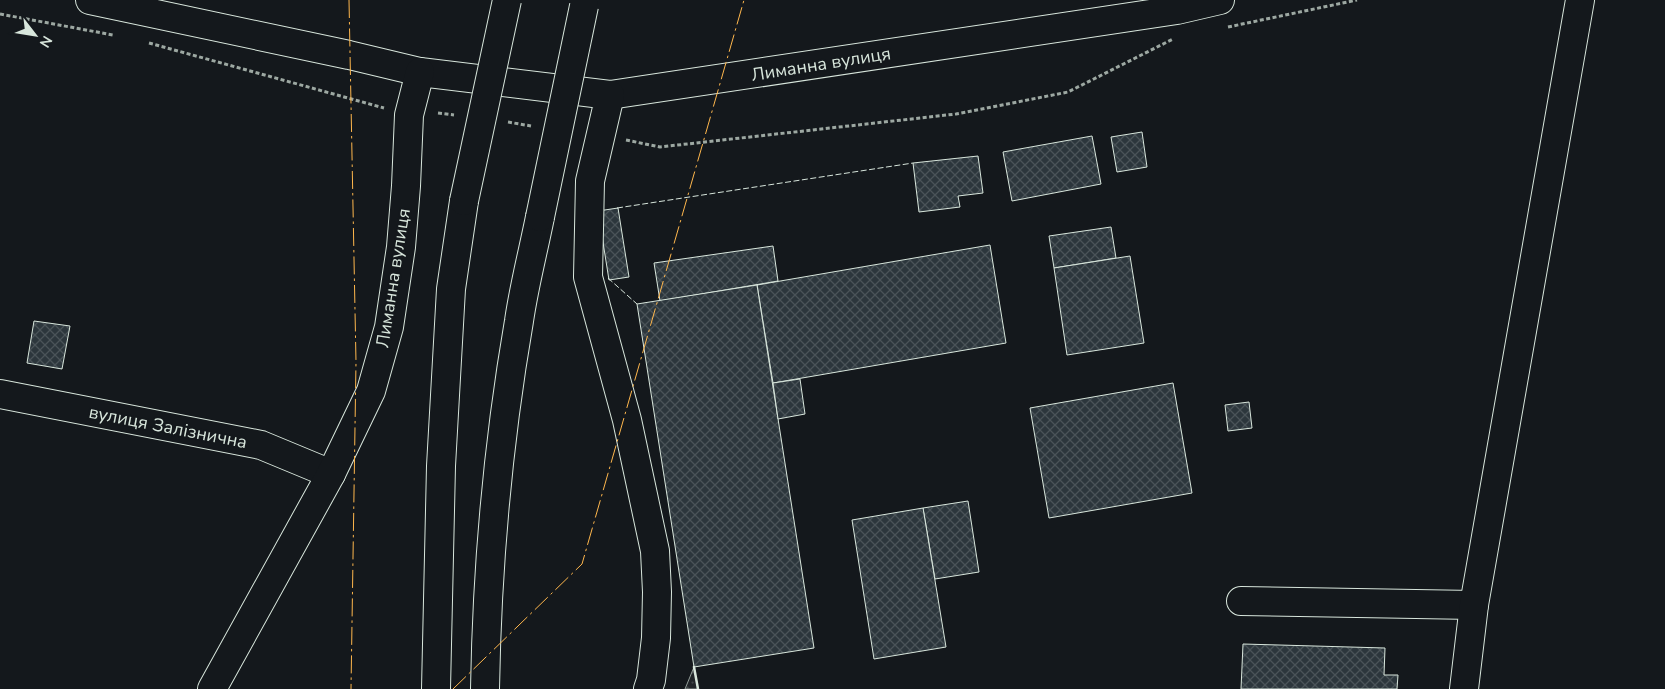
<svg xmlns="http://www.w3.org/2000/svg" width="1665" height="689" font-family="'Nunito Sans',sans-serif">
  <defs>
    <pattern id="grass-dots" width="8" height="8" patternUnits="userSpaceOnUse" patternTransform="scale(1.25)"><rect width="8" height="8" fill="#202428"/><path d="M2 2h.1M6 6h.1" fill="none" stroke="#404447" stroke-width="1.8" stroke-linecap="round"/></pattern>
    <pattern id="building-cross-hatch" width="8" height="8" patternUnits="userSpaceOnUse" patternTransform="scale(1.25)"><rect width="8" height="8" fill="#2c363c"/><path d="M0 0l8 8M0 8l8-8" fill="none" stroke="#4a5358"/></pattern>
  </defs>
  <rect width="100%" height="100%" fill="#14181c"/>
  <polygon fill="url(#grass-dots)" stroke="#939e99" points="694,667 698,689 685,689"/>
  <g fill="url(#building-cross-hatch)" stroke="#d8e6dc">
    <polygon points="1142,132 1147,167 1117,172 1111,137"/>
    <polygon points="1092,136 1101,184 1012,201 1003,152"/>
    <polygon points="978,156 983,193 958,196 960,207 919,212 913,163"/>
    <polygon points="618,208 629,277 609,280 598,211"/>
    <polygon points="1111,227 1116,258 1054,268 1049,236"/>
    <polygon points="990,245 1006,343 773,383 757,285"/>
    <polygon points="773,246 778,281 660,301 654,263"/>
    <polygon points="1130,256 1144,343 1067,355 1054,268"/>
    <polygon points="757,285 814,648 694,667 637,304"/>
    <polygon points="34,321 70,326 62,369 27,363"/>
    <polygon points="800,379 805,414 778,419 773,383"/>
    <polygon points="1173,383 1192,493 1049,518 1030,408"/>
    <polygon points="1249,402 1252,428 1228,431 1225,405"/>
    <polygon points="968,501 979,572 935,579 923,508"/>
    <polygon points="923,508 946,647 874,659 852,520"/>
    <polygon points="1243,644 1385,648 1384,675 1398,675 1397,689 1241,689"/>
  </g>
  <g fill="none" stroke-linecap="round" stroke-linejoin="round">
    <defs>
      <g id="minor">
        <polyline points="610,95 1177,10 1220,0"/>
        <polyline points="0,394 261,445 331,474"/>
        <polyline points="1241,601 1474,605"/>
        <polyline points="1464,689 1474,605 1580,0"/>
      </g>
      <g id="major">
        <polyline points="90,0 349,55 420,72 610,95 590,181 588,277 627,420 655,551 657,592 656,638 651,680 648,689"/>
        <polyline points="212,689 331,474 371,391 389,327 401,247 406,186 409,115 420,72"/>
      </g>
      <g id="highway">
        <polyline points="436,689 441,466 451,289 464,201"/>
        <path d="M485,689c2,-123 13,-246 34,-368 5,-35 14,-69 21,-104"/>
      </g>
    </defs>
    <use href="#minor" stroke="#d8e6dc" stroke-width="30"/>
    <use href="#major" stroke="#d8e6dc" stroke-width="30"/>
    <use href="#highway" stroke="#d8e6dc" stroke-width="30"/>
    <g stroke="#9da8a2" stroke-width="3" stroke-dasharray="4 2.5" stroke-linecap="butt">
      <polyline points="0,14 113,35"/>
      <polyline points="1228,27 1357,0"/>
      <polyline points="149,43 384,108"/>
      <polyline points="438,113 454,115"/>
      <polyline points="508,122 531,126"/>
      <polyline points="626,140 660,147 956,114 1068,92 1173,39"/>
    </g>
    <use href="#minor" stroke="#14181c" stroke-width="28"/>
    <use href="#major" stroke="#14181c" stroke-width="28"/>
    <use href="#highway" stroke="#14181c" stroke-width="28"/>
    <defs>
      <g id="highway-bridge">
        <polyline points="464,201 507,0"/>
        <polyline points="540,217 584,6"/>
      </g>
    </defs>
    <use href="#highway-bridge" stroke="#d8e6dc" stroke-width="30" stroke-linecap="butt"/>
    <use href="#highway-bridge" stroke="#14181c" stroke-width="28"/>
    <g stroke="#d8e6dc" stroke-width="1" stroke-dasharray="6 2.5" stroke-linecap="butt">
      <polyline points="617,208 913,163"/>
      <polyline points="608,278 637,304"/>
    </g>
    <polyline stroke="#d8e6dc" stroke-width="2.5" points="694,667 698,689"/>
    <g stroke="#ffb74d" stroke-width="1" stroke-dasharray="18 4 2.5 4" stroke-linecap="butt">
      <polyline points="349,0 356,362 351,689"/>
      <polyline points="453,689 582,564 744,0"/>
    </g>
  </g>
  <g text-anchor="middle" stroke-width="4" stroke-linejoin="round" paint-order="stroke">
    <g font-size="18" fill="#d8e6dc" stroke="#14181c">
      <text transform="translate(821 64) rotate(-9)" y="6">Лиманна вулиця</text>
      <text transform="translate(393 278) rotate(-81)" y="6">Лиманна вулиця</text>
      <text transform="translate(168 427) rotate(11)" y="6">вулиця Залізнична</text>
    </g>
  </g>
  <g transform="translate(35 35) rotate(121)" stroke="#14181c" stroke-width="4" paint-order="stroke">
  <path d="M0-4L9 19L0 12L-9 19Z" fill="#d8e6dc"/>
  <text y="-8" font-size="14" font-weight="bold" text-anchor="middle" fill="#d8e6dc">N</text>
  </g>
</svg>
